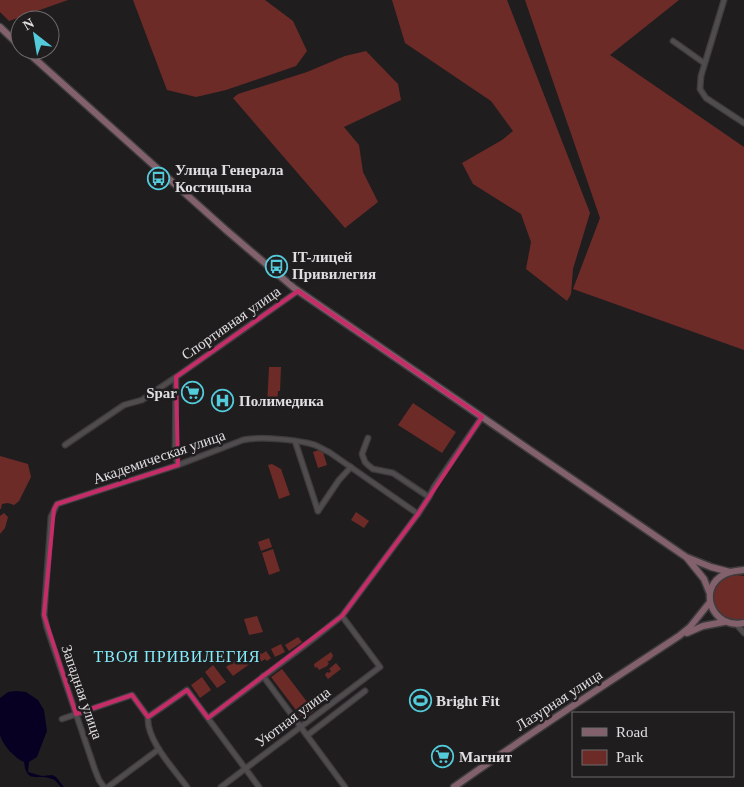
<svg xmlns="http://www.w3.org/2000/svg" width="744" height="787" font-family="Georgia,serif">
  <rect width="100%" height="100%" fill="#201d1f"/>
  <g fill="#6d2b28">
    <polygon points="0,0 68,0 9,21 0,12"/>
    <polygon points="133,0 265,0 293,21 307,51 296,66 226,90 196,97 167,90"/>
    <polygon points="392,0 507,0 590,213 573,269 571,294 567,301 526,269 531,242 521,214 473,184 462,163 502,140 513,131 491,101 405,43"/>
    <polygon points="525,0 679,0 610,55 744,147 744,350 573,289 600,218"/>
    <polygon points="366,51 398,84 401,100 344,127 359,145 363,172 378,202 345,228 233,98 238,94 307,72 345,56"/>
    <polygon points="269,367 281,367 280,391 278,391 277,406 267,406"/>
    <polygon points="413,403 456,432 442,453 398,425"/>
    <polygon points="322,449 327,465 318,468 313,452"/>
    <polygon points="0,456 28,464 31,477 19,501 14,505 8,503 2,504 1,509 0,509"/>
    <polygon points="272,464 281,469 290,495 279,499 268,465"/>
    <polygon points="356,512 369,521 364,528 351,520"/>
    <polygon points="4,513 8,517 5,528 0,534 0,516"/>
    <polygon points="269,538 272,547 261,551 258,542"/>
    <polygon points="273,549 280,571 269,575 262,553"/>
    <path d="M737,575l7,1v43c-35,9 -43,-42 -7,-44z"/>
    <polygon points="257,616 263,632 249,635 244,619"/>
    <polygon points="298,637 302,642 289,651 285,645"/>
    <polygon points="281,644 285,652 275,657 271,649"/>
    <polygon points="266,651 271,658 267,661 265,659 258,664 253,657 260,652 262,654"/>
    <polygon points="331,652 333,656 331,660 327,662 329,663 327,666 319,670 317,667 315,668 314,664"/>
    <polygon points="244,654 251,663 233,676 226,667"/>
    <polygon points="336,663 341,669 328,679 325,675 327,672 329,673 331,671 329,669"/>
    <polygon points="213,665 226,682 217,688 205,672"/>
    <polygon points="282,669 314,711 305,717 302,718 271,677"/>
    <polygon points="202,677 211,690 200,698 191,685"/>
  </g>
  <path fill="#070023" d="M16,691l10,1 12,8 6,10 3,21 -10,26 -8,5 -1,10 14,4 10,-1 4,2 8,10h-3c-3,-3 -5,-7 -9,-8 -15,-6 -25,6 -28,-17 -9,-4 -21,-16 -24,-27 0,-6 0,-28 0,-37l8,-6z"/>
  <g fill="none" stroke-linecap="round" stroke-linejoin="round">
    <defs>
      <g id="street">
        <polyline points="724,0 701,76 700,89 706,98 744,123"/>
        <polyline points="673,41 704,63"/>
        <polyline points="368,438 362,454 365,462 368,465 373,469 393,473 429,497"/>
        <polyline points="295,441 318,511"/>
        <polyline points="65,445 124,405 142,400 176,377"/>
        <polyline points="178,465 175,454 176,377 298,291"/>
        <polyline points="318,511 339,480 351,467"/>
        <polyline points="418,514 429,497 434,487 482,417"/>
        <polyline points="736,624 744,633"/>
        <polyline points="263,676 345,787"/>
        <polyline points="148,717 187,690 259,787"/>
        <path d="M62,719l70,-24 16,22c-2,23 26,52 39,70"/>
        <polyline points="306,734 309,734 365,691"/>
        <path d="M104,787l-5,-7 -4,-10 -48,-142 -3,-13 7,-98 6,-13 121,-39 65,-25c16,-4 57,0 72,5 5,2 9,5 14,7l89,62 -76,102 -30,24 -104,78"/>
        <polyline points="108,787 159,749"/>
        <polyline points="221,787 380,667 342,616"/>
      </g>
      <g id="secondary">
        <polyline points="0,27 20,46"/>
        <polyline points="25,50 226,230 294,288 686,557 711,567 730,572"/>
        <polyline points="687,558 704,579 710,594"/>
        <path d="M744,570c-7,1 -13,1 -19,4 -29,14 -13,56 19,49"/>
        <polyline points="687,633 703,626 724,622"/>
        <path d="M454,787c73,-52 149,-101 225,-151l11,-9 20,-25"/>
      </g>
    </defs>
    <use href="#street" stroke="#3d3b3d" stroke-width="7"/>
    <use href="#secondary" stroke="#3d3b3d" stroke-width="9"/>
    <use href="#street" stroke="#504c4e" stroke-width="4.5"/>
    <use href="#secondary" stroke="#82616c" stroke-width="6"/>
  </g>
  <path fill="none" stroke="#c52c68" stroke-width="4" stroke-linejoin="round" d="M298,291l184,126 -64,97 -76,102 -134,102 -21,-28 -39,27 -16,-22 -56,19 -32,-99 10,-106 3,-5 121,-39 -2,-88z"/>
  <defs>
    <symbol id="bus-ring" viewBox="-11 -11 22 22"><circle r="9.5" fill="#201d1f" stroke="#53cbdb" stroke-width="1.5"/><path d="M-5-6H5V4H4V6H2V4H-2V6H-4V4H-5ZM-3.5-4V0h7V-4ZM-3.5 1.2v1.5H-2V1.2ZM2 1.2v1.5H3.5V1.2Z" fill="#53cbdb"/></symbol>
    <symbol id="supermarket-ring" viewBox="-11 -11 22 22"><circle r="9.5" fill="#201d1f" stroke="#53cbdb" stroke-width="1.5"/><path d="M-6-5.5h2.5l.6 2H6L4.5 2H-2.5L-4.4-4H-6ZM-1.5 3.2a1.3 1.3 0 1 0 .1 0ZM3 3.2a1.3 1.3 0 1 0 .1 0Z" fill="#53cbdb"/></symbol>
    <symbol id="hospital-ring" viewBox="-11 -11 22 22"><circle r="9.5" fill="#201d1f" stroke="#53cbdb" stroke-width="1.5"/><path d="M-5-5h3v3.5h4V-5h3V5h-3V1.5h-4V5h-3Z" fill="#53cbdb"/></symbol>
    <symbol id="stadium-ring" viewBox="-11 -11 22 22"><circle r="9.5" fill="#201d1f" stroke="#53cbdb" stroke-width="1.5"/><path d="M0-5a6.5 5 0 1 0 0 10a6.5 5 0 1 0 0-10ZM-3.5-1.8h7v3.6h-7Z" fill="#53cbdb"/></symbol>
  </defs>
  <g fill-rule="evenodd">
    <use href="#bus-ring" x="146" y="166" width="25" height="25"/>
    <use href="#bus-ring" x="264" y="254" width="25" height="25"/>
    <use href="#supermarket-ring" x="180" y="380" width="25" height="25"/>
    <use href="#hospital-ring" x="210" y="388" width="25" height="25"/>
    <use href="#stadium-ring" x="408" y="688" width="25" height="25"/>
    <use href="#supermarket-ring" x="430" y="744" width="25" height="25"/>
  </g>
  <g text-anchor="middle" stroke-width="5" stroke-linejoin="round" paint-order="stroke">
    <g font-size="15" font-weight="bold" fill="#e0dee0" stroke="#201d1f" text-anchor="start">
      <text x="175" y="175">Улица Генерала<tspan x="175" dy="17">Костицына</tspan></text>
      <text x="292" y="262">IT-лицей<tspan x="292" dy="17">Привилегия</tspan></text>
      <text x="177" y="398" text-anchor="end">Spar</text>
      <text x="239" y="406">Полимедика</text>
      <text x="436" y="706">Bright Fit</text>
      <text x="459" y="762">Магнит</text>
    </g>
    <g font-size="15" fill="#e0dee0" stroke="#201d1f">
      <text transform="translate(231 323) rotate(-35)" y="5">Спортивная улица</text>
      <text transform="translate(159 457) rotate(-19)" y="5">Академическая улица</text>
      <text transform="translate(82 692) rotate(71)" y="5">Западная улица</text>
      <text transform="translate(559 700) rotate(-33)" y="5">Лазурная улица</text>
      <text transform="translate(293 717) rotate(-37)" y="5">Уютная улица</text>
    </g>
    <g font-size="16" letter-spacing="1" fill="#85eefd" stroke="#201d1f">
      <text x="177" y="662">ТВОЯ ПРИВИЛЕГИЯ</text>
    </g>
  </g>
  <rect x="572" y="712" width="162" height="65" fill="#201d1f" stroke="#6d6a6c"/>
  <rect x="582" y="728" width="25" height="8" fill="#82616c" stroke="#6d6a6c"/>
  <text x="616" y="737" font-size="15" fill="#e0dee0">Road</text>
  <rect x="582" y="750" width="25" height="15" fill="#6d2b28" stroke="#6d6a6c"/>
  <text x="616" y="762" font-size="15" fill="#e0dee0">Park</text>
  <g transform="translate(35 35) rotate(329)"><circle r="24" fill="#201d1f" stroke="#6d6a6c"/>
  <path d="M0-4L9 19L0 12L-9 19Z" fill="#53cbdb"/>
  <text y="-8" font-size="14" font-weight="bold" text-anchor="middle" fill="#e0dee0">N</text>
  </g>
</svg>
